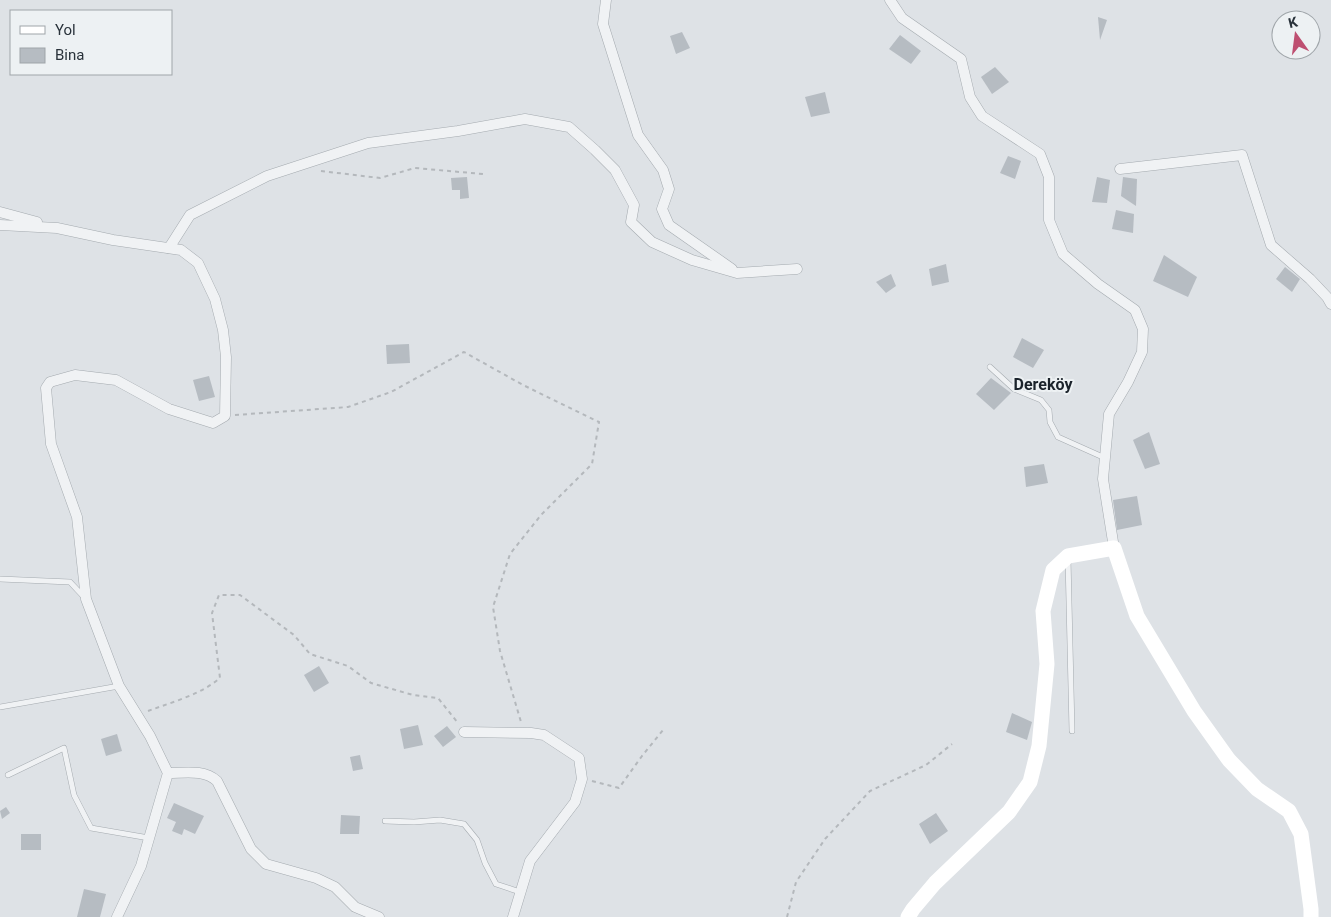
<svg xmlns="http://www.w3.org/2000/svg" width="1331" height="917" font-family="Roboto,sans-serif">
  <rect width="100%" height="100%" fill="#dee2e6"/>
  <g fill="#b6bcc2">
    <polygon points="1098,17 1107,20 1100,40"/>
    <polygon points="682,32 690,48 676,54 670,36"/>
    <polygon points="900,35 921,51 911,64 889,49"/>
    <polygon points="995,67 1009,82 992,94 981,77"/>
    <polygon points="825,92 830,113 811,117 805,97"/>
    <polygon points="1008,156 1021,161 1015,179 1000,173"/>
    <polygon points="467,177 469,198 460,199 460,190 452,190 451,178"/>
    <polygon points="1097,177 1110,180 1107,203 1092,202"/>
    <polygon points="1123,177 1137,179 1136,206 1121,196"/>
    <polygon points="1116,210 1134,214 1133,233 1112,229"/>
    <polygon points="1164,255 1197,277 1188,297 1153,281"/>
    <polygon points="946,264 949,282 932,286 929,269"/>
    <polygon points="1285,267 1300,279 1292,292 1276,279"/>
    <polygon points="891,274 896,286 886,293 876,282"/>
    <polygon points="1022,338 1044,350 1033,368 1013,357"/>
    <polygon points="409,344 410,363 387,364 386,345"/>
    <polygon points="209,376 215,397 199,401 193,380"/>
    <polygon points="991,378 1011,393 994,410 976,394"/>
    <polygon points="1149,432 1160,464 1145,469 1133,440"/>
    <polygon points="1044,464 1048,483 1026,487 1024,467"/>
    <polygon points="1137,496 1142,525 1117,530 1113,500"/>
    <polygon points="319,666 329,683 314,692 304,675"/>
    <polygon points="1012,713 1032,722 1027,740 1006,732"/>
    <polygon points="418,725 423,745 404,749 400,729"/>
    <polygon points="447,726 456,737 443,747 434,736"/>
    <polygon points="117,734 122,751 106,756 101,739"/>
    <polygon points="360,755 363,769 353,771 350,757"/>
    <polygon points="174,803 204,816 195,834 184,829 182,835 172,831 176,822 167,818"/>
    <polygon points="6,807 10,813 2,819 0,811"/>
    <polygon points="936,813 948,831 930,844 919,824"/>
    <polygon points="341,815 360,816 359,834 340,834"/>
    <rect x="21" y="834" width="20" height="16"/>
    <polygon points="84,889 106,894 100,917 77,917"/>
  </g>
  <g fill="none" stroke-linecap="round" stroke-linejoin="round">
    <defs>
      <g id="lane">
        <polyline points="990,367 1014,389 1041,400 1049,410 1050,422 1058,437 1105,458"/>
        <polyline points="1068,559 1072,731"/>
        <polyline points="0,579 70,582 84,597"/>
        <polyline points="0,707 119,686"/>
        <polyline points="8,775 64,748 74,795 91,828 149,838"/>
        <polyline points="385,821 414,822 440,820 464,824 477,840 485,863 496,884 520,892"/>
      </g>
      <g id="street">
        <polyline points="606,0 603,24 638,135 663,170 669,189 662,209 669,225 732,269"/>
        <polyline points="890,0 902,18 961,59 970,97 982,116 1040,154 1049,177 1049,220 1063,254 1098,284 1135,310 1143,329 1142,352 1128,382 1109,414 1103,479 1114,548"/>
        <polyline points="1120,169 1242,155 1271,245 1310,279 1327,297 1331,304"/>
        <polyline points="0,212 37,222"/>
        <polyline points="0,225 57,228 113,240 181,250 198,263 215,299 223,330 226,357 225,416 213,423 169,409 116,380 75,375 50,382 46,388 51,444 77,517 86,599 119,686 150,736 168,773 141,866 117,917"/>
        <polyline points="169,248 190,215 267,176 368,143 458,131 525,119 569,127 595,150 615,170 634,205 631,222 652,242 692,260 737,273 797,269"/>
        <polyline points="464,732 531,733 544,735 579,758 582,779 575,802 530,861 513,917"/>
        <path d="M168,773c17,0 36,-4 49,8l34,68 15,15 50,14 19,9 20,20 24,10"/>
      </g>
    </defs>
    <use href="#lane" stroke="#a4aaaf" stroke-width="6"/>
    <use href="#street" stroke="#a4aaaf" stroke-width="11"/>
    <g stroke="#b4b8bc" stroke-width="2" stroke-dasharray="4 4" stroke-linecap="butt">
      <polyline points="321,171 380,178 415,168 483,174"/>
      <polyline points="235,415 348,407 391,392 464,352 523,385 599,422 592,464 541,515 510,554 493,607 500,651 521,722"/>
      <path d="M148,711c24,-9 52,-16 72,-33l-8,-65 7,-18h21l54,40 16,19 38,12 23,17 42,12 25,3 20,25"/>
      <polyline points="592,781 619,788 642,756 663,730"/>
      <polyline points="787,917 796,882 825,839 870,791 926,765 952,744"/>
    </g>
    <use href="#lane" stroke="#f0f2f4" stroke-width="5"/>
    <use href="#street" stroke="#f0f2f4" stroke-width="10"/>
    <polyline stroke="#fff" stroke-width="15" points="908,917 913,909 935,883 1009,812 1030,782 1039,746 1047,664 1043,611 1053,570 1068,556 1114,548 1137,616 1194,711 1229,760 1257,789 1289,811 1301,834 1311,909 1311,917"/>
  </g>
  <g text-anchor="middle" stroke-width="4" stroke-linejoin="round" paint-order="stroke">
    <g font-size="16" font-weight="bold" fill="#1b232b" stroke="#edf1f3">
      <text x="1043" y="390">Dereköy</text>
    </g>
  </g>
  <rect x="10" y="10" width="162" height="65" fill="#edf1f3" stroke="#9fa5a9"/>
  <rect x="20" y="26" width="25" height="8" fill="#ffffff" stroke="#9fa5a9"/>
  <text x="55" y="35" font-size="15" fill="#29323a">Yol</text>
  <rect x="20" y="48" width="25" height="15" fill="#b6bcc2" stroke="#9fa5a9"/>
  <text x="55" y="60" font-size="15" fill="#29323a">Bina</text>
  <g transform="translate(1296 35) rotate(346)"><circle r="24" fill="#edf1f3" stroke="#9fa5a9"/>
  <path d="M0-4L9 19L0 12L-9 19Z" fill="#be4f71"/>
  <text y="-8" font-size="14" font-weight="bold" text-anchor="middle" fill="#29323a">K</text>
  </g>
</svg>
